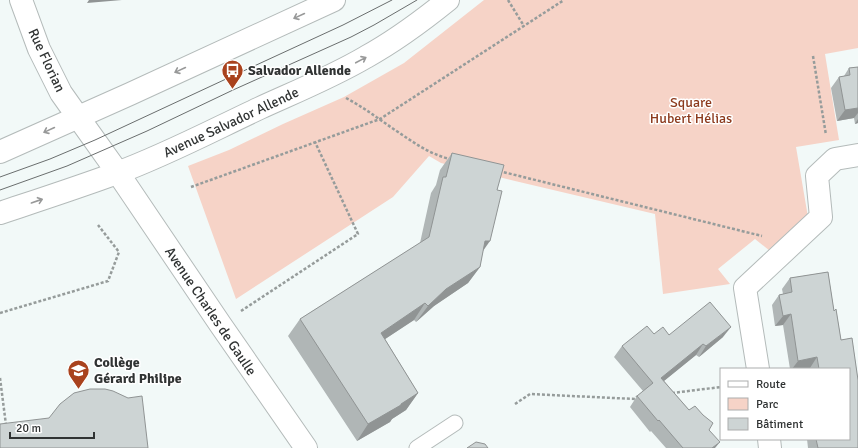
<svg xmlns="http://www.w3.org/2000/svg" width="858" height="448" font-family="Signika,sans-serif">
  <rect width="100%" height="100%" fill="#f2f9f8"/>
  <polygon fill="#f6d3c7" points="484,0 858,0 858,48 825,54 839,140 796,147 808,217 770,251 755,239 718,269 730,284 663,294 655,214 515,181 441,163 429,156 393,197 236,299 188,166 229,150 283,124 344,97 404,63"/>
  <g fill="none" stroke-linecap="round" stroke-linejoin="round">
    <defs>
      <polyline id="service" points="417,448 455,423"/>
      <g id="minor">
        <polyline points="21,0 39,49 61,93 78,117 118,173 220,324 306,448"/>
        <polyline points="0,152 130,94 334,0"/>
        <path d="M0,213c39,-13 79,-26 117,-40 49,-18 96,-43 143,-65 35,-16 72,-31 106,-51 29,-16 56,-36 82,-57"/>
        <polyline points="758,369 745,288 821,217 817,176 835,159 858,155"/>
        <polyline points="769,439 770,448"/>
      </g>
    </defs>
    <use href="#service" stroke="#b4bbba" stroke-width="17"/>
    <use href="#minor" stroke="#b4bbba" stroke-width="24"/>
    <g stroke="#969c9b" stroke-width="2.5" stroke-dasharray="3 2" stroke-linecap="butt">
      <polyline points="508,0 524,26"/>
      <polyline points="813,56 826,135"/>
      <path d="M346,98c17,9 33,21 49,32 18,12 34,24 55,29"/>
      <polyline points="499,171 762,236"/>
      <polyline points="191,187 380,119 564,0"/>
      <polyline points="241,311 358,234 315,142"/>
      <polyline points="0,313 108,281 119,252 98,225"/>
      <polyline points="0,378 6,425"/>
      <polyline points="672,393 721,387"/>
      <polyline points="515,404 530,394 635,399 638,396"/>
    </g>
    <use href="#service" stroke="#fff" stroke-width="15"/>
    <use href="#minor" stroke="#fff" stroke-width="22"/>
    <g stroke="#6a6e6e" stroke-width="1">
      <polyline points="0,177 50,159 95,140 226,79 343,25 392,0"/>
      <polyline points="0,190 67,166 147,131 233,90 351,37 374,25 417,0"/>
    </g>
  </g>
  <g fill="#b0b6b6">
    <polygon points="858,67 858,123 855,124 854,118 837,121 831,88 839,77 844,76 849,68"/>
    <polygon points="452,153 497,190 483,250 480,267 468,283 434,306 416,322 414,320 385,339 418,393 406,410 392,419 390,422 357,441 288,336 300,319 420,243 431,193 436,185 440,170"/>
    <polygon points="828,272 834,311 836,309 841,340 852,338 858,380 858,448 808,448 807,439 849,439 849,369 810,369 810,368 805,369 790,369 783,325 775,326 772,305 779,295 783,294 782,289 790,278"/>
    <polygon points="654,334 723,337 699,357 696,355 664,381 689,410 709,430 715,448 666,448 651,431 650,432 630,407 637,396 643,391 614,357 622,346"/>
  </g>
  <g fill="#909494">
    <polygon points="89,0 122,0 87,3"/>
    <polygon points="858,108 858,113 854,118 837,121 845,110"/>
    <polygon points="858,119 858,123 855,124"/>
    <polygon points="485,241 490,241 478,258"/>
    <polygon points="480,267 468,283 434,306 416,322 428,306 446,289"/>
    <polygon points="425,303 414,320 370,349 381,333"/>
    <polygon points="791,314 783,325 775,326 783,316"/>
    <polygon points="731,327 723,337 699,357 706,346"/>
    <polygon points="703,344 696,355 654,389 661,378"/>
    <polygon points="817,357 810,368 805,369 792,369 798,361"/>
    <polygon points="418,393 406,410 392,419 390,422 357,441 368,424"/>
    <polygon points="720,442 715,448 712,448"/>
  </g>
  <g fill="#cdd4d4" stroke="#909494">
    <polygon points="858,67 858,108 845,110 839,77 850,75 849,68"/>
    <polygon points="452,153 504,165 497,190 502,191 490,241 485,241 480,267 446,289 428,306 425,303 381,333 418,393 401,404 401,405 368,424 300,319 429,237 443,177 446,177"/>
    <polygon points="828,272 834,311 836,309 841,340 852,338 858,380 858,448 818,448 816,439 849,439 849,369 819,369 817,357 798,361 791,314 783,316 779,295 792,292 790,278"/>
    <polygon points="710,302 731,327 706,346 703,344 661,378 689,410 695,406 703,415 713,423 709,430 720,442 712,448 683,448 659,420 658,421 637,396 653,383 622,346 647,326 654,334 663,327 669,335"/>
    <polygon points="90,389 105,389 113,391 128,398 142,396 148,448 0,448 0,424 49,418 60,404 74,393"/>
    <polygon points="476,442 485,444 488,448 467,448"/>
  </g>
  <defs><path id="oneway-shaft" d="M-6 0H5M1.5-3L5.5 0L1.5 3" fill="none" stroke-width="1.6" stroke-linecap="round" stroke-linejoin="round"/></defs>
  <g stroke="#989999">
    <use href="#oneway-shaft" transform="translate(299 16) rotate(155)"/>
    <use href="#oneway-shaft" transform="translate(361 60) rotate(-28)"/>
    <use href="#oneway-shaft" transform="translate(180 70) rotate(155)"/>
    <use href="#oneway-shaft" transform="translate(49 130) rotate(155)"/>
    <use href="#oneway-shaft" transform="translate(37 201) rotate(-19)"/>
  </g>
  <defs>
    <symbol id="bus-pin" viewBox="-11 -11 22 30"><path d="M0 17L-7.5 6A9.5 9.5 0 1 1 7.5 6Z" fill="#a9421d" stroke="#fff"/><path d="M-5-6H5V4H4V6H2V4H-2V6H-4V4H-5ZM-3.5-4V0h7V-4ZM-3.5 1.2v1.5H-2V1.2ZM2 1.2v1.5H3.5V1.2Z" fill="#fff"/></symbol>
    <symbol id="school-pin" viewBox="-11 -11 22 30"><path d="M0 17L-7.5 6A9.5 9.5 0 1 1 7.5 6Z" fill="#a9421d" stroke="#fff"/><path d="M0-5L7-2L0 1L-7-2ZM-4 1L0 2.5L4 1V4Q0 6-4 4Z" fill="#fff"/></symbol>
  </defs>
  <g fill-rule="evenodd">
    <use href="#bus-pin" x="220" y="58" width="25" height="34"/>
    <use href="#school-pin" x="66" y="358" width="25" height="34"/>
  </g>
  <g text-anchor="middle" stroke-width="3" stroke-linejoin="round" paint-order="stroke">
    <g font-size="14" fill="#303333" stroke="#fff">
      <text transform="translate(47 60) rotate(65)" y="5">Rue Florian</text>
      <text transform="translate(231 122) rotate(-25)" y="5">Avenue Salvador Allende</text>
      <text transform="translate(211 311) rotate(56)" y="5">Avenue Charles de Gaulle</text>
    </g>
    <g font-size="14" font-weight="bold" fill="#303333" stroke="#fff" text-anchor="start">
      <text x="248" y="75">Salvador Allende</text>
      <text x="94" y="367">Collège<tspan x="94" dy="16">Gérard Philipe</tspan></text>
    </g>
    <g font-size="14" fill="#8c3a1d" stroke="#fff">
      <text x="691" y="107">Square<tspan x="691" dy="16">Hubert Hélias</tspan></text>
    </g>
  </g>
  <rect x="720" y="368" width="130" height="72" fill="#ffffff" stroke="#acadad"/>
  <rect x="728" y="381" width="20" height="6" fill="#ffffff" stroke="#acadad"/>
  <text x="756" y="388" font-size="12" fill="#303333">Route</text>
  <rect x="728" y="398" width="20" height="12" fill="#f6d3c7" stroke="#acadad"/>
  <text x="756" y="408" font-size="12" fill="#303333">Parc</text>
  <rect x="728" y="418" width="20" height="12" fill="#cdd4d4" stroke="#acadad"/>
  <text x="756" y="428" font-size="12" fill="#303333">Bâtiment</text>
  <path d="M10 432v6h84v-6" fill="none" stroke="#303333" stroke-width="2"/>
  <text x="16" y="432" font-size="12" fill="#303333" stroke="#ffffff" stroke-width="3" paint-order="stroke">20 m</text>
</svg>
